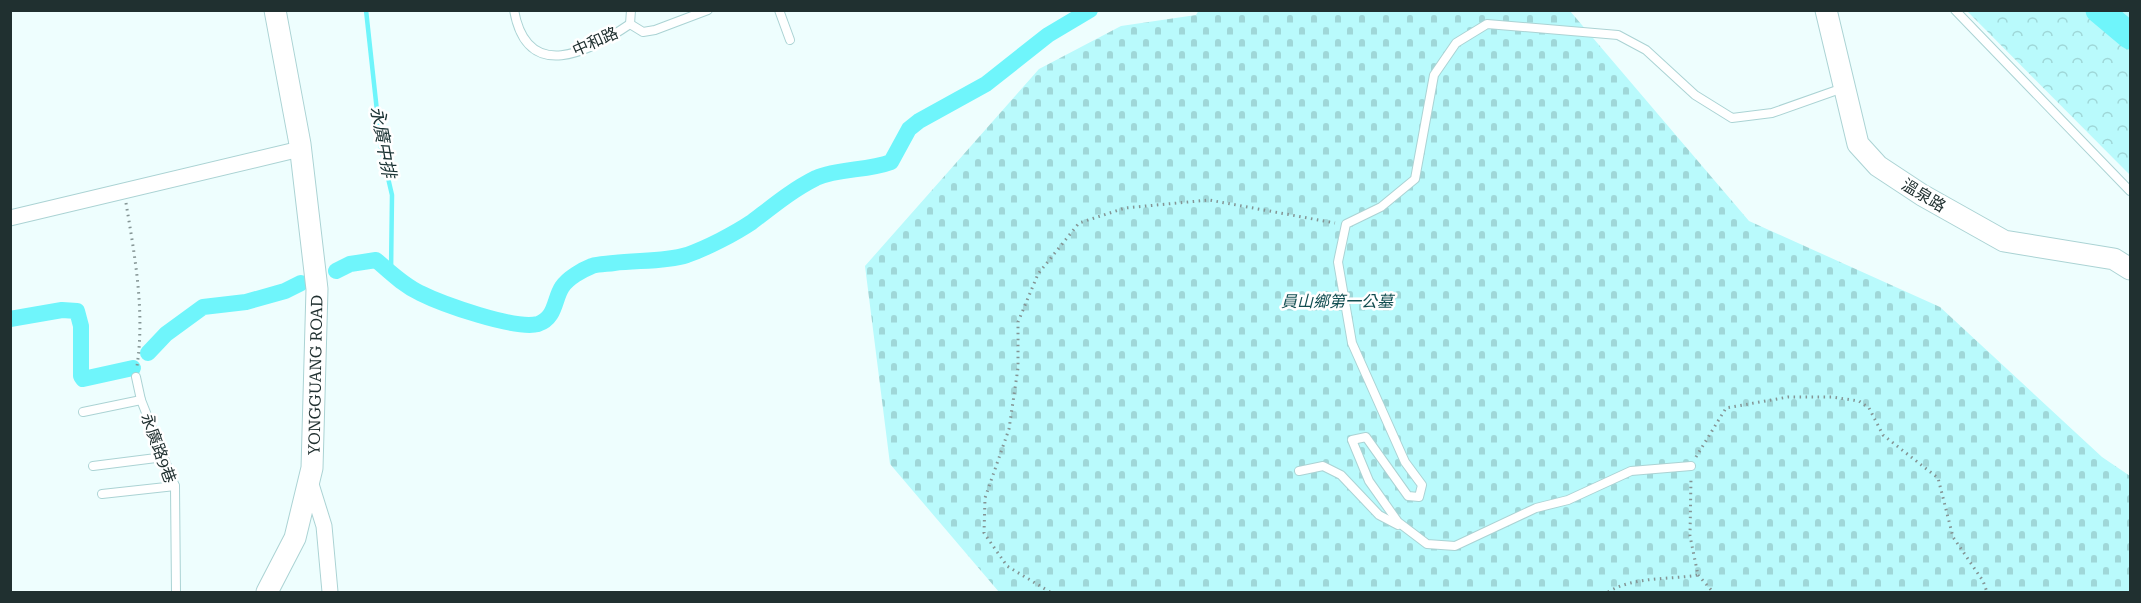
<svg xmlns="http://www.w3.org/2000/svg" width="2141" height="603" font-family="'Roboto Serif','Noto Sans TC',serif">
  <defs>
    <pattern id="cemetery-stones" width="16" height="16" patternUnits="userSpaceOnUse" patternTransform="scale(1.5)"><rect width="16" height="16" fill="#b9fafc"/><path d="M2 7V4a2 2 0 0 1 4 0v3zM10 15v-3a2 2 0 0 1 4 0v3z" fill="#9fd7d8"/></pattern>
    <pattern id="park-crowns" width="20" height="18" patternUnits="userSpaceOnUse" patternTransform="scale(1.5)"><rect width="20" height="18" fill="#b9fafc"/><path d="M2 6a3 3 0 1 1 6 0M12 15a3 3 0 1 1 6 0" fill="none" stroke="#9fd7d8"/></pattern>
  </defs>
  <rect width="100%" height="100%" fill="#eefefe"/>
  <polygon fill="url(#cemetery-stones)" points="1199,10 1570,11 1749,221 1940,307 2102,457 2130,476 2130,592 999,592 890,464 865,266 1039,69 1121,26 1196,15"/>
  <polygon fill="url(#park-crowns)" points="1967,11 2130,11 2130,175"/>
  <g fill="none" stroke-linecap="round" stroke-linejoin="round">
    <polyline stroke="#6ff5fb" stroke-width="4.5" points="366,10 381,148 392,195 391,273"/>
    <g stroke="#6ff5fb" stroke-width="16">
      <path d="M336,271l14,-7 26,-4c14,12 27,25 44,33 22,11 95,37 118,31 18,-6 16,-25 24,-37 6,-9 20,-17 30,-21 6,-2 15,-2 22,-3 24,-3 50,-1 73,-8 20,-7 47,-21 65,-33 21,-16 40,-32 64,-44 23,-10 51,-7 75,-16l18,-33 10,-8 67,-37 62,-49 42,-25"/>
      <polyline points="10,319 62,310 77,311 81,326 81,376 83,379 133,368"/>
      <polyline points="148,353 166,334 203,307 246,302 285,291 301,283"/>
    </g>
    <polyline stroke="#6ff5fb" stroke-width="27" points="2099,10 2130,36"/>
    <defs>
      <g id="lane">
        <path d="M514,10c13,74 75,42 116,14"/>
        <polyline points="779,10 790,40"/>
        <polyline points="1955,10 2130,191"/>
        <polyline points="630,24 643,32 655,30 708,10"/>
        <polyline points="630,24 631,10"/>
        <polyline points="136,377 141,400 175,486 176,592"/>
        <polyline points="83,412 141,400"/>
        <polyline points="93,466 164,457"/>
        <polyline points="1691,466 1631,471 1568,500 1536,508 1455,546 1427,544 1398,522 1369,481 1352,440 1366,437 1408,496 1419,497 1422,485 1405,462 1352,343 1338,262 1346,224 1381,207 1415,179 1434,75 1456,43 1487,24 1618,35 1646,50 1695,95 1732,118 1772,113 1843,88"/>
        <polyline points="1299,471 1323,466 1341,475 1379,515 1398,525"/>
        <polyline points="102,494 175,486"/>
      </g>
      <g id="street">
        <polyline points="10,218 300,149"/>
        <polyline points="310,481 324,526 330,592"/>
      </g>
      <g id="secondary">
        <polyline points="1826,10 1858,144 1878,166 1922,195 2004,241 2114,259 2130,269"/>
        <polyline points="267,592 295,538 312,468 317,289 300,144 275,10"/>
      </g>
    </defs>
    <use href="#lane" stroke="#abd3d4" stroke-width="10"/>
    <use href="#street" stroke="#abd3d4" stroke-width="17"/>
    <use href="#secondary" stroke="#abd3d4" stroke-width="23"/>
    <g stroke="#849494" stroke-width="3" stroke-dasharray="1.5 4.5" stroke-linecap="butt">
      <path d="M126,203c9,54 19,109 11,163"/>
      <polyline points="1696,457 1726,408 1788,397 1832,397 1859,401 1869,408 1883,435 1938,478 1953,537 1983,581 1987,592"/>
      <polyline points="1698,575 1713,592"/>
      <polyline points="1050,592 1007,566 984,533 985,498 1009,429 1018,368 1018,322 1038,274 1079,223 1125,208 1209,200 1335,223"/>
      <path d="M1608,592c27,-16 60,-12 90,-17l-8,-39 1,-59"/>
    </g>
    <use href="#lane" stroke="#fff" stroke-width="8"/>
    <use href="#street" stroke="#fff" stroke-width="15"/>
    <use href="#secondary" stroke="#fff" stroke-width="21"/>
  </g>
  <g text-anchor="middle" stroke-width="5" stroke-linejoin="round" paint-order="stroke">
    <g font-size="16" fill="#203030" stroke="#fff">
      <text transform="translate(595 41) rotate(-24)" y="6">中和路</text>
      <text transform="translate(1924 195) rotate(31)" y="6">溫泉路</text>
      <text transform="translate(315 375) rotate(-89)" y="6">YONGGUANG ROAD</text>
      <text transform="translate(159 448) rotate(70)" y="6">永廣路9巷</text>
    </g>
    <g font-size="16" font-style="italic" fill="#124e51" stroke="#fff">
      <text x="1337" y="307">員山鄉第一公墓</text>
    </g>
    <g font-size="18" font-style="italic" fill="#1b3334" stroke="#fff">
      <text transform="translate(383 142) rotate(80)" y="6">永廣中排</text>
    </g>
  </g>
  <rect width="2141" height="603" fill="none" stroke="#203030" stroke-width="24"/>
</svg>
